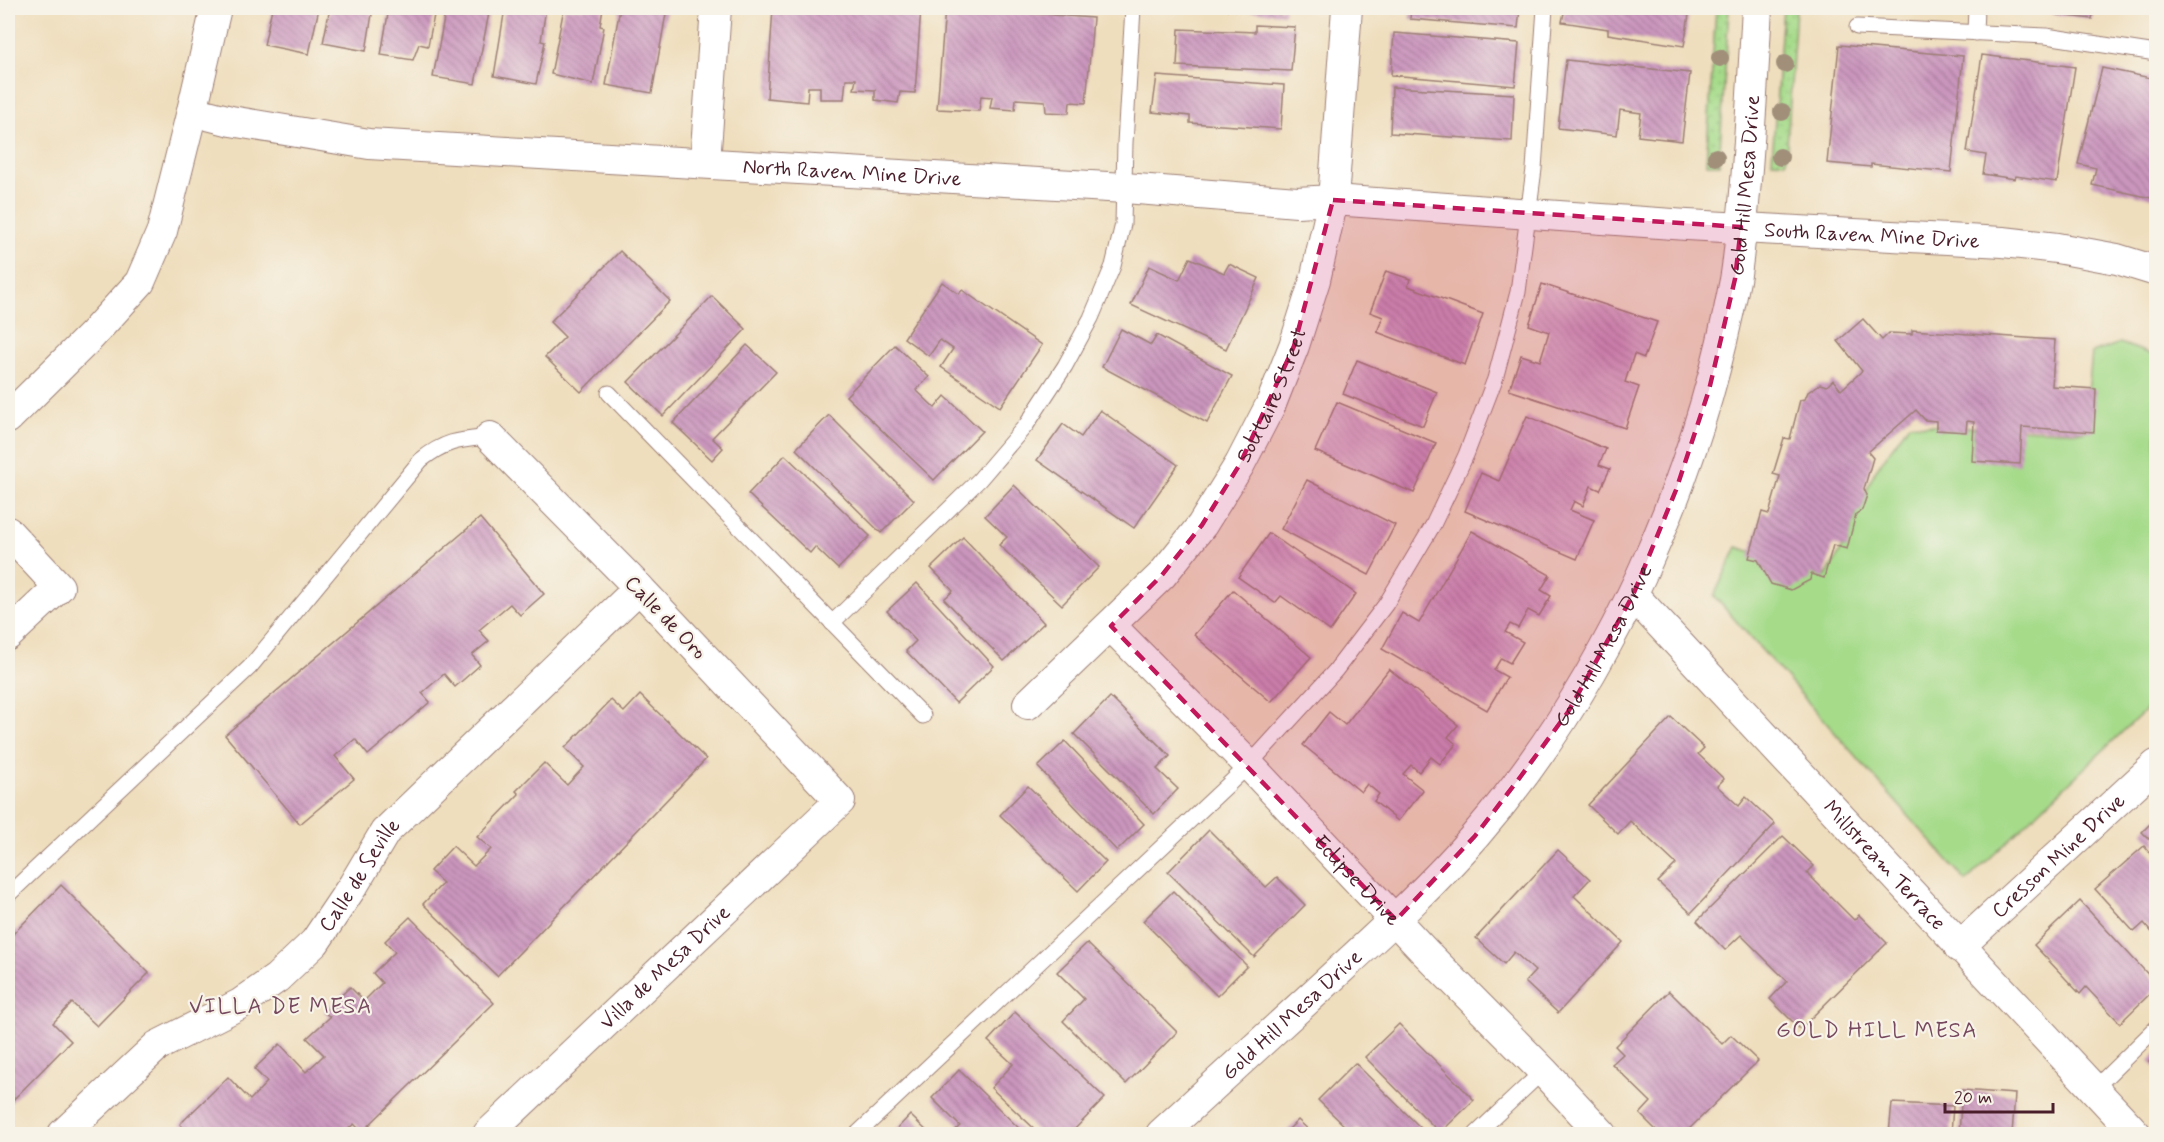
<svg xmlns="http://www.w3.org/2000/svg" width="2164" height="1142" font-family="Mynerve,sans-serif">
  <defs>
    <pattern id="grass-dots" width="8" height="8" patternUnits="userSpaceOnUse" patternTransform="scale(1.5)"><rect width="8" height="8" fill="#a6db8a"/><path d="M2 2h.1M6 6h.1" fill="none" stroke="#90bc77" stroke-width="1.8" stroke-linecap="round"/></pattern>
    <pattern id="building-back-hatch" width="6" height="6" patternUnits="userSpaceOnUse" patternTransform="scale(1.5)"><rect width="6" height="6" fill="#cb96be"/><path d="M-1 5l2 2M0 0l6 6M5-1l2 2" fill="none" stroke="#a77a9b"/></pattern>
  </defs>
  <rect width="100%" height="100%" fill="#f7f3e8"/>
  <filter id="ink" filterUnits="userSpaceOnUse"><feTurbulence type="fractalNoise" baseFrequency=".0167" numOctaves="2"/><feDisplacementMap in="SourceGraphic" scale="12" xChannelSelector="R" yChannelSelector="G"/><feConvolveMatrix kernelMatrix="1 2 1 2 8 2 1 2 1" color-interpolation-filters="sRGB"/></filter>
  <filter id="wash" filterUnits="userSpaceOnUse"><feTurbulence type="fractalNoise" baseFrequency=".008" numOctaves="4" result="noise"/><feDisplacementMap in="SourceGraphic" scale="24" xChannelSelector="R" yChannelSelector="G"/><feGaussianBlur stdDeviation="1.35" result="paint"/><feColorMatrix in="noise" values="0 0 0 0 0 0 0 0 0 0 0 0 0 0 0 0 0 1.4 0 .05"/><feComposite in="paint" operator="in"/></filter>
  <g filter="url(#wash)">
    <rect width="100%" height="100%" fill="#efdebd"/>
    <g fill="url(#grass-dots)" stroke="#787d5a" stroke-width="1.5">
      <polygon points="1716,8 1729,8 1719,164 1706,164"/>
      <polygon points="1783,8 1796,8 1786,162 1772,161"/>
    </g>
    <polygon fill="#a6db8a" stroke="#787d5a" stroke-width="1.5" points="2120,343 2156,356 2156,700 1966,881 1714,596 1737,547 1826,576 1839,554 1875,471 1909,424 2084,432 2092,353"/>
    <g id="blocks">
      <g fill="url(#building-back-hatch)">
        <polygon points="272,8 319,8 309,54 264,45"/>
        <polygon points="330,8 373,8 366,51 323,43"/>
        <polygon points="389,8 428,8 428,9 435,10 428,46 419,44 413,60 381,55"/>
        <polygon points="446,8 490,8 475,84 433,77"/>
        <polygon points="505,8 546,8 541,41 545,42 536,84 494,76"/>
        <polygon points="564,8 603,8 600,26 604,27 593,84 551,74"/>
        <polygon points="620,8 667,8 652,93 606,85"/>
        <polygon points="773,8 921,8 915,93 900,92 898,103 875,100 875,90 854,89 856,79 846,79 844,99 820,99 820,87 808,87 807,102 767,98"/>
        <polygon points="945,8 986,8 986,10 1093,18 1086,103 1070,102 1069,113 1046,112 1045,101 1016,99 1015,110 990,108 992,97 981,96 979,111 937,109"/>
        <polygon points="1219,8 1285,8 1284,14 1219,9"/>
        <polygon points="1411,8 1520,8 1518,28 1410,19"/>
        <polygon points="1565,8 1690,8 1684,46 1608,34 1608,29 1562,22"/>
        <polygon points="2053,8 2094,8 2092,19 2052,14"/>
        <polygon points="2142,8 2156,8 2156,11 2142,9"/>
        <polygon points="1255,25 1295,27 1291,71 1177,66 1179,29 1255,32"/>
        <polygon points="1394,33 1519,43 1515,86 1391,75"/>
        <polygon points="1839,45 1963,56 1951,172 1871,164 1871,167 1827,163"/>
        <polygon points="1982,55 2075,67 2057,182 2016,176 2015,179 1983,174 1986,155 1967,152"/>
        <polygon points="1566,60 1690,73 1682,141 1638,136 1641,113 1620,110 1617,135 1558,128"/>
        <polygon points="2102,68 2156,79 2156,199 2092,185 2096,168 2078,164"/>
        <polygon points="1157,76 1284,85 1281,129 1190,123 1190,116 1152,112"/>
        <polygon points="1392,87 1514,94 1512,141 1390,133"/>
        <polygon points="620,251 670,301 581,392 545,357 565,337 550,322"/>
        <polygon points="1190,258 1224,273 1229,264 1259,278 1226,349 1131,305 1149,266 1179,280"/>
        <polygon points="1386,271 1410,279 1408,286 1483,314 1465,365 1377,332 1383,317 1370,312"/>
        <polygon points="942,282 959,294 962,290 1042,345 1000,407 941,367 953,349 940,340 929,356 904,338"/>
        <polygon points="1542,284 1657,322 1644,358 1634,354 1625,382 1639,387 1625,428 1509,390 1521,355 1540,361 1549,332 1529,325"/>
        <polygon points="712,296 746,329 663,416 628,382"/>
        <polygon points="1863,319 1882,340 1889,333 1912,334 1912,330 2055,340 2052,386 2096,389 2094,432 2022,427 2020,464 1972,461 1974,422 1967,421 1966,432 1936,430 1936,421 1925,420 1916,410 1868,452 1873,458 1864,489 1867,495 1862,510 1856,514 1847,549 1833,545 1824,578 1811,574 1810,580 1791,590 1771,584 1758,560 1749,558 1762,512 1769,514 1780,476 1773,474 1784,438 1790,439 1800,400 1805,399 1808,392 1820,384 1827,386 1833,380 1841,390 1862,371 1838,341"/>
        <polygon points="1121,329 1151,345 1157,335 1232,376 1207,423 1102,367"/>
        <polygon points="747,345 776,372 712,438 723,448 712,460 673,423"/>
        <polygon points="895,345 929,377 916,390 935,408 945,396 982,431 934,480 846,396"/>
        <polygon points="1357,360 1437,392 1423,426 1343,394"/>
        <polygon points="1337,402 1436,443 1414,493 1315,451"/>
        <polygon points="1100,410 1178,465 1134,528 1037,460 1063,424 1081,437"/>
        <polygon points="829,415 914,500 881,533 796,449"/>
        <polygon points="1527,416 1606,449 1599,465 1610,469 1600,490 1591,486 1583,506 1574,501 1570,510 1594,520 1577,559 1465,511 1481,473 1499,481"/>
        <polygon points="785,455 870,536 838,569 815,547 810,553 748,494"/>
        <polygon points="1307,480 1395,525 1369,575 1281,529"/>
        <polygon points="1014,485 1099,567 1062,605 999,545 1007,537 985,516"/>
        <polygon points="480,518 544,594 520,615 510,604 479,630 489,641 472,655 480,665 455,687 444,674 422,693 430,702 368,755 355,739 335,756 354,779 300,824 225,735"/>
        <polygon points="1472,531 1550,575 1541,590 1551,596 1539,616 1528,610 1518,628 1510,624 1505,632 1523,642 1510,663 1501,658 1494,670 1507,677 1487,710 1382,649 1402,613 1419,623"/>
        <polygon points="1269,533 1356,594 1330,631 1281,596 1275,603 1238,577"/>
        <polygon points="963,537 1044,623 1004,661 944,599 953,591 931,568"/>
        <polygon points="917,583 994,666 956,703 906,651 916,641 887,611"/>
        <polygon points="1233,590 1311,657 1271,702 1194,635"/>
        <polygon points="1389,669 1458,725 1448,737 1456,744 1440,764 1431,757 1419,772 1411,765 1403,774 1423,790 1398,821 1374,801 1379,794 1367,784 1361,792 1303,745 1329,712 1345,725"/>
        <polygon points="640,695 706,759 497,976 423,904 443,883 430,871 453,846 474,866 491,849 477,837 519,794 516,791 544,763 567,785 584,767 565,748 611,700 624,712"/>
        <polygon points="1110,697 1170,756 1157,769 1178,789 1154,814 1074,734"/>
        <polygon points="1671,717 1704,748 1698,754 1724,779 1717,786 1739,806 1746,797 1775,824 1691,913 1658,882 1676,864 1630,821 1618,834 1588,805"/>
        <polygon points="1065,741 1144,824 1117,851 1038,767"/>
        <polygon points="1028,786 1106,862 1078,891 1000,815"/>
        <polygon points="2156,818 2156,846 2142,832"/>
        <polygon points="1209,830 1266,887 1277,877 1305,905 1254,957 1168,872"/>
        <polygon points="1783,836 1814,866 1807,873 1854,920 1859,915 1887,943 1800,1029 1770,999 1787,981 1741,935 1725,950 1697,921"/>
        <polygon points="2144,846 2156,860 2156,937 2144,923 2134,932 2095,889"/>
        <polygon points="1558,850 1590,879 1574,896 1623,942 1558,1013 1525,982 1535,971 1514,952 1504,964 1476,938"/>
        <polygon points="61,885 149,973 97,1026 72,1003 53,1023 71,1041 8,1105 8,939"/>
        <polygon points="1173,891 1247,966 1217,996 1143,921"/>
        <polygon points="2080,901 2156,983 2156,988 2120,1023 2086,987 2080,994 2034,945"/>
        <polygon points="410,917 494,1003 362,1132 354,1124 342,1134 189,1134 180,1124 228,1077 250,1100 267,1082 254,1069 280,1044 306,1072 324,1055 307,1038 330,1017 324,1012 350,987 364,1001 382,983 373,973 395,952 385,941"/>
        <polygon points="1087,943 1177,1032 1126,1084 1063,1021 1084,999 1057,972"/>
        <polygon points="1669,991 1722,1044 1731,1035 1758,1061 1684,1134 1660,1134 1640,1114 1651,1102 1612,1064 1623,1054 1615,1046"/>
        <polygon points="1015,1012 1105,1098 1070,1134 1040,1134 991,1088 1013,1064 988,1041"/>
        <polygon points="1399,1024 1474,1100 1440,1133 1365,1057"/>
        <polygon points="2156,1053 2156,1068 2149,1061"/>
        <polygon points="1355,1063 1427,1134 1363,1134 1357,1128 1352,1133 1318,1100"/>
        <polygon points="959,1070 1025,1134 951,1134 960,1126 932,1098"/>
        <polygon points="1962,1090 2015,1094 2012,1134 1959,1134"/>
        <polygon points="1892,1103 1953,1106 1951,1134 1889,1134"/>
        <polygon points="910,1115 930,1134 892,1134"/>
        <polygon points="1298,1120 1313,1134 1284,1134"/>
      </g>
    </g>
  </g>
  <g filter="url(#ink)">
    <use href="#blocks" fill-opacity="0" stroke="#9c7e74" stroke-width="1.5"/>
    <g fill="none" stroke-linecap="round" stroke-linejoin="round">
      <defs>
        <g id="service">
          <polyline points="1857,27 2046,36 2156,53"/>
          <polyline points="1975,33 1976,8"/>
          <polyline points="609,393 923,716"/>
          <polyline points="832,623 979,480 1027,424 1065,366 1091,318 1113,266 1123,224 1125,143 1133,8"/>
          <path d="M8,895l242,-228 171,-207c25,-20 39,-20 69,-23"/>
          <polyline points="2094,1089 2156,1028"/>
          <polyline points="857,1134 1249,765 1335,671 1386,604 1433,525 1466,455 1495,379 1518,292 1534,169 1545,8"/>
          <polyline points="1476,1134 1543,1071"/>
        </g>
        <g id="minor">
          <path id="s1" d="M216,8l-24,103 39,10 138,23 756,44 172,14 36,-2 354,25 316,17 54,6 60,11 39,12"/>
          <polyline points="705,163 716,8"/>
          <polyline points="8,418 92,335 140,282 162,231 192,111"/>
          <polyline points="8,532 59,587 8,635"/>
          <path id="s2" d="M1633,595l503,539"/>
          <path id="s3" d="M1111,626l138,139 176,187 118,119 59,63"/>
          <path id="s4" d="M1028,704l134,-129 40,-50 38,-61 31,-60 23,-58 21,-66 18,-80 14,-192"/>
          <path id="s5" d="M1959,947l197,-182"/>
          <path id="s6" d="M63,1134l94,-88 83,-42 37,-26 38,-36 39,-58 31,-52 254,-244"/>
          <path id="s7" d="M488,1134l352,-333 -201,-213 -149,-151"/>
          <path id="s8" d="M1161,1134c56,-51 112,-102 167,-153 51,-47 102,-93 147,-145 135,-157 222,-354 260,-556 4,-22 5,-44 8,-66 7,-69 10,-138 14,-206"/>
        </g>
      </defs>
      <use href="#service" stroke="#9c7e74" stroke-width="17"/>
      <use href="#minor" stroke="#9c7e74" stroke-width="32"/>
      <use href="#service" stroke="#fff" stroke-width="15"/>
      <use href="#minor" stroke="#fff" stroke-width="30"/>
    </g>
    <g fill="#a18f7a">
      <circle cx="1720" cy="58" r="9"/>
      <circle cx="1785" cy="64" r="9"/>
      <circle cx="1782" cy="112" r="9"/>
      <circle cx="1716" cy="157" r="9"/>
      <circle cx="1780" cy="157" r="9"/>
    </g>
  </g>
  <path fill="#c2185b" fill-opacity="0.2" stroke="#c2185b" stroke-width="4.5" stroke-dasharray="12 8" stroke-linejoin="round" d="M1333,200l408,27 -6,52 -26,111 -33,100 -43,105 -65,117 -47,64 -46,60 -79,84 -285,-294 51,-51 40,-50 38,-61 54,-118z"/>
  <g text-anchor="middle" stroke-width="4.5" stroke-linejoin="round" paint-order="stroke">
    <g font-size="21" fill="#4a1f2b" stroke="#f7f3e8">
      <text dy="7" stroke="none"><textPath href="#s1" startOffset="770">North Raven Mine Drive</textPath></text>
      <text dy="7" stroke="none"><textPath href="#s8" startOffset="1149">Gold Hill Mesa Drive</textPath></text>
      <text dy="7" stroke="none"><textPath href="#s1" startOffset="1792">South Raven Mine Drive</textPath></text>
      <text dy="7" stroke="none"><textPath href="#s4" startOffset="398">Solitaire Street</textPath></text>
      <text transform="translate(666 617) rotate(46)" y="7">Calle de Oro</text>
      <text dy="7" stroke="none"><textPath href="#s8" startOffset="663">Gold Hill Mesa Drive</textPath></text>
      <text dy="7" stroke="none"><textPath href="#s5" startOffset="135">Cresson Mine Drive</textPath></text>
      <text dy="7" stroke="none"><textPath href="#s2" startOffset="369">Millstream Terrace</textPath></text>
      <text dy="7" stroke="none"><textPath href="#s6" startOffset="400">Calle de Seville</textPath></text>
      <text dy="7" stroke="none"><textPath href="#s3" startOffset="354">Eclipse Drive</textPath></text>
      <text dy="7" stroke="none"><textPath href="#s7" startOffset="243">Villa de Mesa Drive</textPath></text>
      <text dy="7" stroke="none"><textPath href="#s8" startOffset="177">Gold Hill Mesa Drive</textPath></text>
    </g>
    <g font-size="22" letter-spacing="1.5" fill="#77495e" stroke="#f7f3e8">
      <text x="281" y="1013">VILLA DE MESA</text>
      <text x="1877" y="1037">GOLD HILL MESA</text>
    </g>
  </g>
  <rect width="2164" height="1142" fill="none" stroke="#f7f3e8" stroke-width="30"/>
  <path d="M1945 1103v9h108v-9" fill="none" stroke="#4a1f2b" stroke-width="3"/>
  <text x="1954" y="1103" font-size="18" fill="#4a1f2b" stroke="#f7f3e8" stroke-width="4.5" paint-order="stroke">20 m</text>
</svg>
